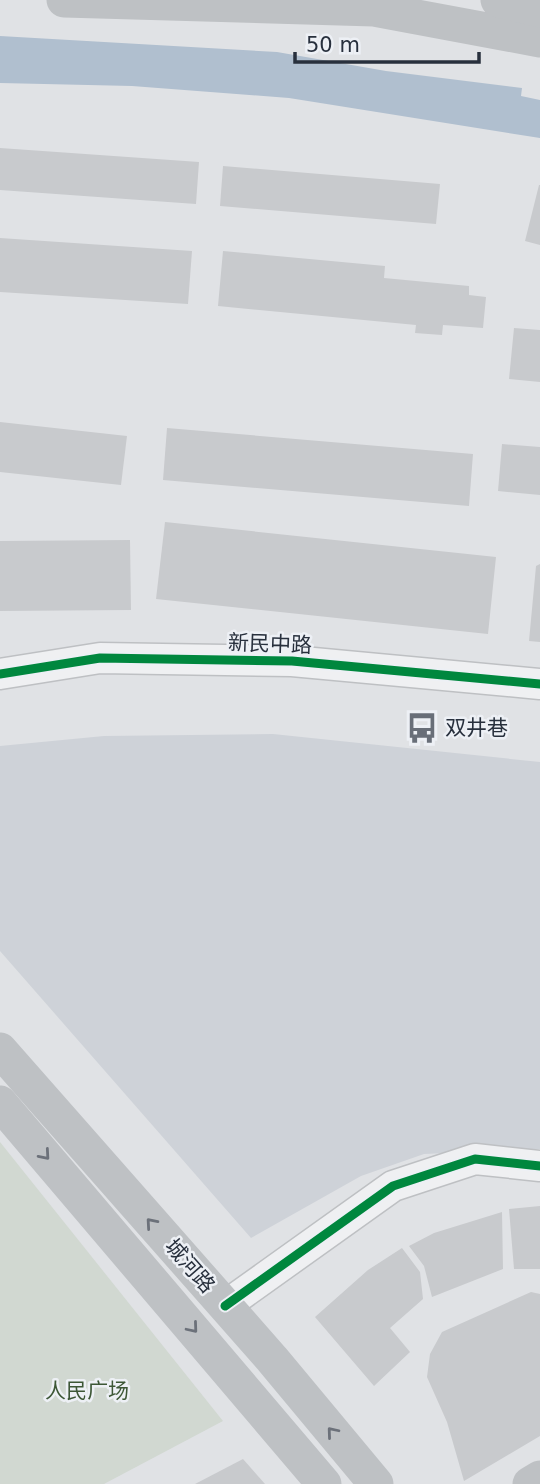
<svg xmlns="http://www.w3.org/2000/svg" width="540" height="1484" font-family="'DejaVu Sans','Noto Sans SC',sans-serif">
  <rect width="100%" height="100%" fill="#e0e2e5"/>
  <polygon fill="#ced2d8" points="273,734 540,762 540,1149 424,1154 361,1176 251,1238 0,951 0,746 104,736"/>
  <polygon fill="#d1d8d1" points="0,1142 223,1421 104,1484 0,1484"/>
  <polygon fill="#b0bfcf" points="0,36 277,52 386,71 522,88 521,96 540,100 540,138 289,98 132,86 0,83"/>
  <g fill="#c8cacd">
    <polygon points="0,148 199,162 196,204 0,190"/>
    <polygon points="223,166 440,184 436,224 220,206"/>
    <polygon points="539,185 540,185 540,245 525,241"/>
    <polygon points="0,238 192,251 188,304 0,292"/>
    <polygon points="223,251 385,266 384,278 469,286 469,295 486,297 483,328 443,325 442,335 415,333 416,325 218,306"/>
    <polygon points="514,328 540,330 540,382 509,379"/>
    <polygon points="0,422 127,436 121,485 0,472"/>
    <polygon points="167,428 473,454 469,506 163,480"/>
    <polygon points="502,444 540,447 540,495 498,491"/>
    <polygon points="165,522 496,557 488,634 156,599"/>
    <polygon points="130,540 131,610 0,611 0,541"/>
    <polygon points="540,564 540,642 529,641 536,566"/>
    <polygon points="540,1206 540,1269 514,1269 509,1209"/>
    <polygon points="502,1212 503,1269 432,1297 424,1266 409,1246 434,1233"/>
    <polygon points="402,1248 420,1272 423,1299 390,1328 410,1352 374,1386 315,1317 368,1270"/>
    <polygon points="531,1292 540,1294 540,1436 464,1481 447,1422 427,1377 430,1354 442,1332"/>
    <polygon points="243,1459 265,1484 195,1484"/>
  </g>
  <g fill="none" stroke-linecap="round" stroke-linejoin="round">
    <defs>
      <g id="tertiary">
        <polyline points="0,674 100,658 292,661 540,684"/>
        <polyline points="225,1306 393,1186 475,1159 540,1166"/>
      </g>
    </defs>
    <use href="#tertiary" stroke="#bec0c3" stroke-width="33"/>
    <use href="#tertiary" stroke="#eff0f2" stroke-width="30"/>
    <g stroke="#bec1c4" stroke-width="35">
      <polyline points="64,0 374,9 540,40"/>
      <polyline points="498,0 540,10"/>
      <polyline points="0,1050 272,1359 376,1484"/>
      <polyline points="0,1103 324,1484"/>
      <polyline points="530,1484 540,1478"/>
    </g>
    <defs>
      <g id="cycleway">
        <polyline points="0,674 100,658 292,661 540,684"/>
        <polyline points="225,1306 393,1186 475,1159 540,1166"/>
      </g>
    </defs>
    <use href="#cycleway" stroke="#edf0f5" stroke-width="13"/>
    <use href="#cycleway" stroke="#00873e" stroke-width="9"/>
  </g>
  <defs><path id="oneway-chevron" d="M-2-3.5L2.5 0L-2 3.5" fill="none" stroke-width="1.6" stroke-linecap="round" stroke-linejoin="round" transform="scale(1.75)"/></defs>
  <g stroke="#6c717a">
    <use href="#oneway-chevron" transform="translate(45 1155) rotate(49)"/>
    <use href="#oneway-chevron" transform="translate(151 1223) rotate(-131)"/>
    <use href="#oneway-chevron" transform="translate(193 1328) rotate(50)"/>
    <use href="#oneway-chevron" transform="translate(332 1432) rotate(-130)"/>
  </g>
  <defs>
    <symbol id="bus-bare" viewBox="-9 -9 18 18"><path d="M-5-6H5V4H4V6H2V4H-2V6H-4V4H-5ZM-3.5-4V0h7V-4ZM-3.5 1.2v1.5H-2V1.2ZM2 1.2v1.5H3.5V1.2Z" fill="#686e78" stroke="#edf0f5" stroke-width="2.5" paint-order="stroke"/></symbol>
  </defs>
  <g fill-rule="evenodd">
    <use href="#bus-bare" x="400" y="706" width="44" height="44"/>
  </g>
  <g text-anchor="middle" stroke-width="5" stroke-linejoin="round" paint-order="stroke">
    <g font-size="21" fill="#28303d" stroke="#edf0f5">
      <text transform="translate(270 644) rotate(2)" y="7">新民中路</text>
      <text transform="translate(190 1266) rotate(49)" y="7">城河路</text>
    </g>
    <g font-size="21" fill="#28303d" stroke="#edf0f5" text-anchor="start">
      <text x="445" y="735">双井巷</text>
    </g>
    <g font-size="21" fill="#3d5736" stroke="#edf0f5">
      <text x="87" y="1398">人民广场</text>
    </g>
  </g>
  <path d="M295 52v10h184v-10" fill="none" stroke="#28303d" stroke-width="3.5"/>
  <text x="306" y="52" font-size="21" fill="#28303d" stroke="#edf0f5" stroke-width="5" paint-order="stroke">50 m</text>
</svg>
